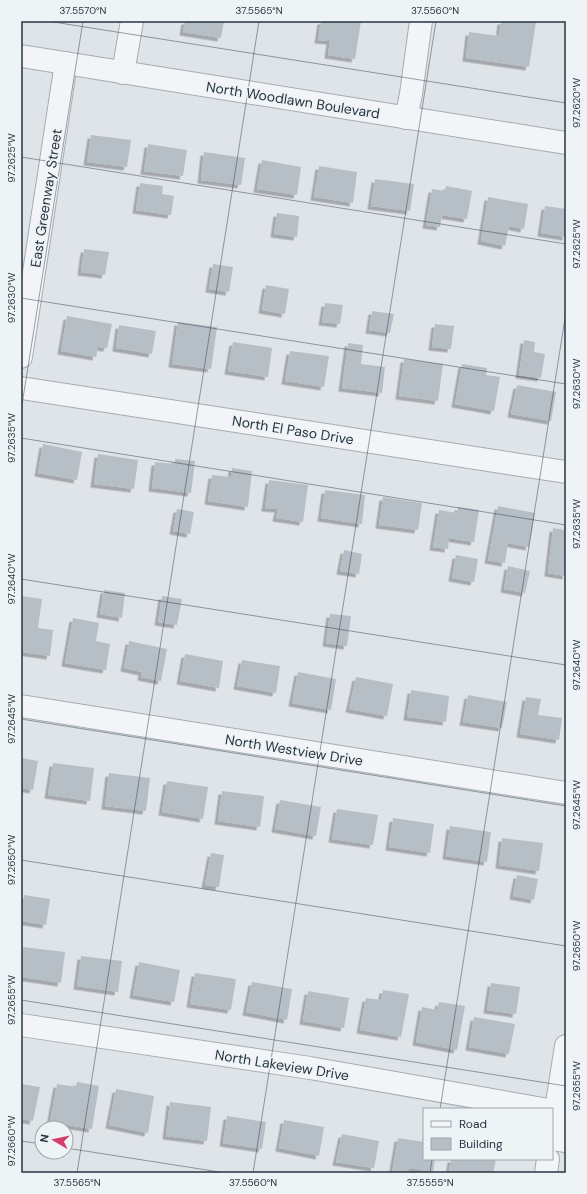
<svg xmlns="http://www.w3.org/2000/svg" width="587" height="1194" font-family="'DM Sans',sans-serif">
  <defs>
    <filter id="shadow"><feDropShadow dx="-3.5" dy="3.5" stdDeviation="0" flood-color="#0004"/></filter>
  </defs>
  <rect width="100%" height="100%" fill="#dfe4e9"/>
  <g fill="#b6bec6" filter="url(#shadow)">
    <polygon points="185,21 224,21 221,38 183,32"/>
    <polygon points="321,21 361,21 355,59 328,55 330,41 318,40"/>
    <polygon points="501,21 536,21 529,67 466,58 469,32 499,36"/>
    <polygon points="91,135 131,140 127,167 87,162"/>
    <polygon points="148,144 187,150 183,176 144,171"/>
    <polygon points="204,152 245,158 241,185 201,180"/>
    <polygon points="262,160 301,167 297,195 257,189"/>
    <polygon points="319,166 357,172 353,203 314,197"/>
    <polygon points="375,179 414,184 410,211 371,206"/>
    <polygon points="140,183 163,186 162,194 174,196 171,215 136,210"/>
    <polygon points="446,186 472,191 467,219 442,215 440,227 426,225 432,189 445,191"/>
    <polygon points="488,197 528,204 524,229 509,226 505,246 481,241"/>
    <polygon points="545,206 566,209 566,237 541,233"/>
    <polygon points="277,213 299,216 297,237 274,234"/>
    <polygon points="84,249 109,252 105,275 81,272"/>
    <polygon points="213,264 233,267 229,292 209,289"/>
    <polygon points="266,285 289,289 285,314 262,310"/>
    <polygon points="325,303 343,305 340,324 322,322"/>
    <polygon points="372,311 394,314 390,333 369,330"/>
    <polygon points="67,316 112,324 107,348 98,347 96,357 61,351"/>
    <polygon points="178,322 217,327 211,369 172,364"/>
    <polygon points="435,324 454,326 451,349 432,347"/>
    <polygon points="119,325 156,331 152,354 116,348"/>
    <polygon points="524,340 535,342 534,352 545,354 541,378 519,375"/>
    <polygon points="233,342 272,348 268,377 228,371"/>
    <polygon points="348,343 363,345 361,364 385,367 382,393 342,388"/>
    <polygon points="290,351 329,356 324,387 285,381"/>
    <polygon points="404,359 443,364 438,401 399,396"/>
    <polygon points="462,364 487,368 486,375 500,377 494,411 455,404"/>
    <polygon points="517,385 556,392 551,421 511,414"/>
    <polygon points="43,444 82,452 77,480 38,473"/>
    <polygon points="98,454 138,460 134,489 94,484"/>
    <polygon points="175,459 195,461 191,493 152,488 155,462 175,464"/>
    <polygon points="232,468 252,471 248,507 208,501 212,475 231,477"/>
    <polygon points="269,480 308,485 303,522 276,518 278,509 265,508"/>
    <polygon points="325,490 365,495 362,524 321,518"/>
    <polygon points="383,497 422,503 418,530 379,525"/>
    <polygon points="498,506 535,513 529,547 508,543 505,563 488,560"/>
    <polygon points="458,507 479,510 474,542 449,538 448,549 433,547 439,510 457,513"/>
    <polygon points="177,509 194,512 190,534 173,531"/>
    <polygon points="565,524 566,576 548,573 553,528 564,530"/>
    <polygon points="344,550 362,554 359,574 340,571"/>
    <polygon points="456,555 478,559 474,582 452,578"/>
    <polygon points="508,566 530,571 525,593 504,589"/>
    <polygon points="104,590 125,593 122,618 100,614"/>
    <polygon points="21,596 42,599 38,628 53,630 50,656 21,652"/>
    <polygon points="162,596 182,599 177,625 158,622"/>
    <polygon points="330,614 351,616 347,646 326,643"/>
    <polygon points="73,618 99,623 96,641 110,644 106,670 65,663"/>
    <polygon points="129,641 167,649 161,681 141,677 142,672 124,668"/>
    <polygon points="185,654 223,661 219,688 180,681"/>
    <polygon points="242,660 280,666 276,693 237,686"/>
    <polygon points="298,672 336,679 331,710 292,703"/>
    <polygon points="356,677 393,684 387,716 349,709"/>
    <polygon points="411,690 449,696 446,722 407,717"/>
    <polygon points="468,695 507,702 502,728 463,722"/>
    <polygon points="526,697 541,699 538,715 562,718 559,740 520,734"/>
    <polygon points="21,758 38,761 33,790 21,788"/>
    <polygon points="53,763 94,768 90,801 48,795"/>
    <polygon points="109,773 150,778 146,811 105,806"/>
    <polygon points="167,781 208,787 203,819 162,812"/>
    <polygon points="222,791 264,796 260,827 218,821"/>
    <polygon points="280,800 321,807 316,836 275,829"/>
    <polygon points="337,809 378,815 373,845 332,839"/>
    <polygon points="393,818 434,824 430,853 389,847"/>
    <polygon points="450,826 491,832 487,862 446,856"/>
    <polygon points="502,838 543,843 539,871 499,865"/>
    <polygon points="211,853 224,855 219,887 205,885"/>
    <polygon points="517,875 538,879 534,900 513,896"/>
    <polygon points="24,895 50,899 46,925 21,921"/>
    <polygon points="23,947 65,952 61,983 21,977"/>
    <polygon points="81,956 122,961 118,992 77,986"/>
    <polygon points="139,962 180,970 174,1002 133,995"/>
    <polygon points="195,973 236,979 231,1010 190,1004"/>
    <polygon points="252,982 292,989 287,1020 246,1012"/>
    <polygon points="491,983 520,987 516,1014 487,1010"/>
    <polygon points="383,990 409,994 401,1037 360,1030 366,998 381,1000"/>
    <polygon points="308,991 349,998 344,1028 303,1021"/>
    <polygon points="439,1002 465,1006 457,1050 416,1042 422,1007 437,1010"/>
    <polygon points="474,1017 515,1024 509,1054 469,1047"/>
    <polygon points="77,1082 99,1086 92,1129 50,1122 57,1084 76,1087"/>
    <polygon points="21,1084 40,1087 33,1121 21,1119"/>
    <polygon points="116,1089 154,1096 148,1133 109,1125"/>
    <polygon points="170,1102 211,1107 207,1141 166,1136"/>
    <polygon points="227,1116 266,1122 262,1149 223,1143"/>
    <polygon points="284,1120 324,1127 319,1156 279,1148"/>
    <polygon points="342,1134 379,1141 374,1168 336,1162"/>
    <polygon points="398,1138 424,1142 424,1159 435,1159 433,1172 409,1168 408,1173 392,1173"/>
    <polygon points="451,1159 496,1159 493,1173 449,1173"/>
  </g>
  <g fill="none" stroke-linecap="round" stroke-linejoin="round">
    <defs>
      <g id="minor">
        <polyline points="123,73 132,21"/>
        <polyline points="406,118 411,94 421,21"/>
        <polyline points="21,357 66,63"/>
        <polyline points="21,388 566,472"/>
        <polyline points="21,706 566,793"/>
        <polyline points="21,1025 310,1068 543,1109"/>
        <polyline points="552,1139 566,1141"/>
      </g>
      <g id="tertiary">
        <polyline points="21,56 566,143"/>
        <polyline points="552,1135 566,1046"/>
        <polyline points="546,1173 548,1159"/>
      </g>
    </defs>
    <use href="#minor" stroke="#a4acb3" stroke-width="24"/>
    <use href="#tertiary" stroke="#a4acb3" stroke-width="24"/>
    <use href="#minor" stroke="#f2f4f7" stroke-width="22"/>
    <use href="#tertiary" stroke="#f2f4f7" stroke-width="22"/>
  </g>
  <path fill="none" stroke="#273440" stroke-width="1" stroke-opacity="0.45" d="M47,21l519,82M21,157l545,87M21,298l545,86M21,411l62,-390M21,438l545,87M21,579l545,86M21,719l545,87M21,860l545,86M21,1000l545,86M440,1109l126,-797M21,1141l21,3M66,1148l160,25M77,1173l182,-1152M253,1173l183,-1152M430,1173l2,-14"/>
  <g text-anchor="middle" stroke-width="3" stroke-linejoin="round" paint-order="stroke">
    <g font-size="14" fill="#273440" stroke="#eef3f6">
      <text transform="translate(293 100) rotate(9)" y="5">North Woodlawn Boulevard</text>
      <text transform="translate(46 198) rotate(-81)" y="5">East Greenway Street</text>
      <text transform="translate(293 430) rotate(9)" y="5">North El Paso Drive</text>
      <text transform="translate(294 750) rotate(9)" y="5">North Westview Drive</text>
      <text transform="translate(282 1065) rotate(9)" y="5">North Lakeview Drive</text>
    </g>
  </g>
  <rect width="587" height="1194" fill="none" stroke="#eef3f6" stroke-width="44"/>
  <rect x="423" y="1108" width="130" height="52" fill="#eef3f6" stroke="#9ea7ad"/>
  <rect x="431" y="1121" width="20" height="6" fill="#f2f4f7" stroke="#9ea7ad"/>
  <text x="459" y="1128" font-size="12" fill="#273440">Road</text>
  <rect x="431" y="1138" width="20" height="12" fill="#b6bec6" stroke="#9ea7ad"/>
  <text x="459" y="1148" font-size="12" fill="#273440">Building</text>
  <g transform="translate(54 1140) rotate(279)"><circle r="19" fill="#eef3f6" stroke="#9ea7ad"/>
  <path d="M0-3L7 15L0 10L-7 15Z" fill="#d33e6c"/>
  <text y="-6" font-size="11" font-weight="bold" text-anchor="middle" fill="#273440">N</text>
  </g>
  <rect x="22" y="22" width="543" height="1150" fill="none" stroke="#273440" stroke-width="1.5"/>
  <g font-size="10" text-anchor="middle" fill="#273440">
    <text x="83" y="14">37.5570°N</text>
    <text x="259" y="14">37.5565°N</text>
    <text x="435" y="14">37.5560°N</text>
    <text transform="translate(576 103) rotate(-90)" y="4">97.2620°W</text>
    <text transform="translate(11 158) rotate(-90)" y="4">97.2625°W</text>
    <text transform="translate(576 244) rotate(-90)" y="4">97.2625°W</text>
    <text transform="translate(11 298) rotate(-90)" y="4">97.2630°W</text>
    <text transform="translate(576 384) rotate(-90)" y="4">97.2630°W</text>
    <text transform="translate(11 438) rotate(-90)" y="4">97.2635°W</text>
    <text transform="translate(576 524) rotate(-90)" y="4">97.2635°W</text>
    <text transform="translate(11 579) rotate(-90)" y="4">97.2640°W</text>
    <text transform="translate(576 665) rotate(-90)" y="4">97.2640°W</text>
    <text transform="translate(11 719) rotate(-90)" y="4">97.2645°W</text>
    <text transform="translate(576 805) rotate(-90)" y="4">97.2645°W</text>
    <text transform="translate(11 860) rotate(-90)" y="4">97.2650°W</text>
    <text transform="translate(576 946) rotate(-90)" y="4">97.2650°W</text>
    <text transform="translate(11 1000) rotate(-90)" y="4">97.2655°W</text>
    <text transform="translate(576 1086) rotate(-90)" y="4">97.2655°W</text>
    <text transform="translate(11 1141) rotate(-90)" y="4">97.2660°W</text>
    <text x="77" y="1186">37.5565°N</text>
    <text x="253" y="1186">37.5560°N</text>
    <text x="430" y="1186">37.5555°N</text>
  </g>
</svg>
